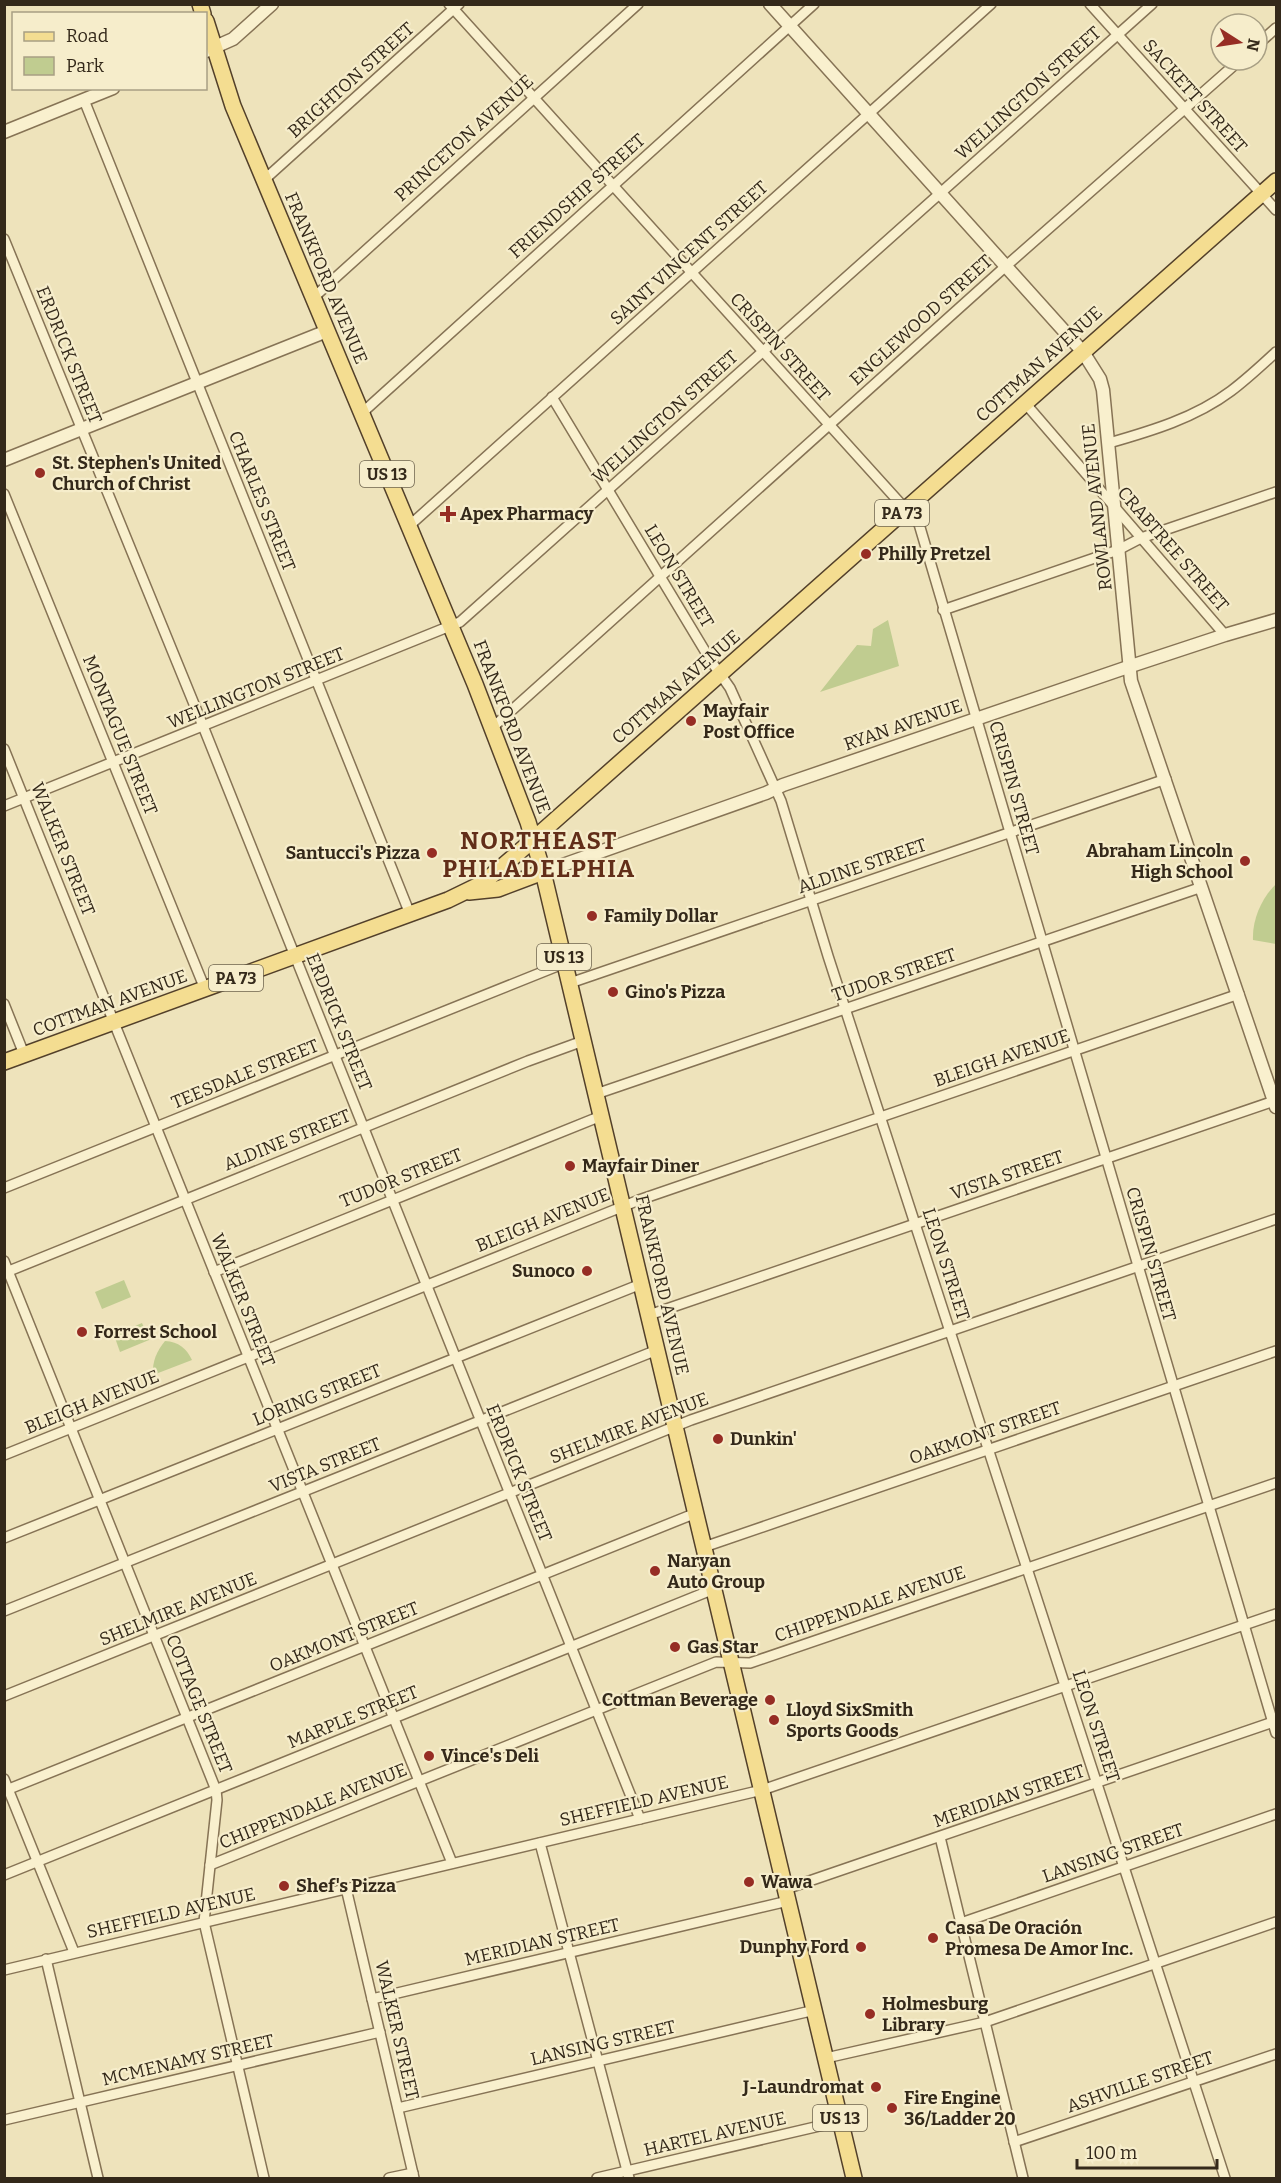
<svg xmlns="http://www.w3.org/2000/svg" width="1281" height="2183" font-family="Bitter,serif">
  <rect width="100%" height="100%" fill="#eee3bb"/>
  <g fill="#c0cc90">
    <polygon points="888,620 899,666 820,692 857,645 871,646 873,629"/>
    <path d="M1276,884v60l-23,-4c-1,-21 9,-42 23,-56z"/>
    <polygon points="124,1280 131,1297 102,1309 95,1292"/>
    <polygon points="142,1323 149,1340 120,1352 114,1335"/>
    <path d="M165,1341c14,1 21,7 27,19l-39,15c-1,-14 4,-24 12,-34z"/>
  </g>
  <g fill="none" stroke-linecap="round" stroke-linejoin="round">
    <defs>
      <g id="minor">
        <polyline points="449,4 919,524 1276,1733"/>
        <polyline points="1090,4 1276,210"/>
        <polyline points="1257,45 1276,28"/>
        <polyline points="84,100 410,914"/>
        <polyline points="264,180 459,4"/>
        <polyline points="4,239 203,726 640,1819"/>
        <polyline points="313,298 638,4"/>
        <polyline points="552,397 711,661 730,688 781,801 828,956 1225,2178"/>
        <polyline points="1025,403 1225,635"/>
        <polyline points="362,413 814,4"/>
        <path d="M1109,443c42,-12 86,-25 122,-52 16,-12 31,-26 45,-39"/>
        <polyline points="4,494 205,989"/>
        <polyline points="409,526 991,4"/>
        <polyline points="943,610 1118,550 1141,538 1276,492"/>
        <polyline points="492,728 1006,266 1240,60"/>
        <polyline points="4,749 452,1863"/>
        <polyline points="4,806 460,622 1152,4"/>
        <polyline points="570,983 1166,779"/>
        <polyline points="4,1004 24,1054"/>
        <polyline points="596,1094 1202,887"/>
        <polyline points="4,1188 565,963"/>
        <polyline points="4,1261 216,1790 217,1800 204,1922 264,2178"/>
        <polyline points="214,1272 601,1116"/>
        <polyline points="4,1273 528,1061 583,1041"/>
        <polyline points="649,1315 1274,1101"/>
        <polyline points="4,1455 639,1200 1239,994"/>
        <polyline points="4,1538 641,1284"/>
        <polyline points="704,1547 1276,1351"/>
        <polyline points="4,1611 657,1350"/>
        <polyline points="4,1696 691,1420 1276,1219"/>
        <polyline points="4,1779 74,1952"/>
        <polyline points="4,1791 696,1513"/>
        <polyline points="940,1837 1023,2178"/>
        <polyline points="540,1843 629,2178"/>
        <polyline points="210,1865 716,1662 750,1663 1276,1483"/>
        <polyline points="4,1875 714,1589"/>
        <polyline points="346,1888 414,2178"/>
        <polyline points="786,1889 1276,1721"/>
        <polyline points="961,1923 1276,1814"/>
        <polyline points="46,1959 98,2178"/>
        <polyline points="4,1970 762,1790 1276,1614"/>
        <polyline points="372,1999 788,1901"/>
        <polyline points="826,2058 985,2022 1276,1922"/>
        <polyline points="398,2108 815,2010"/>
        <polyline points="4,2120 380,2032"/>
        <polyline points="1014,2142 1276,2054"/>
        <polyline points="389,2178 413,2173"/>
        <polyline points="597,2178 841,2121"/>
      </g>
      <g id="tertiary">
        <polyline points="770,4 1083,352 1100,379 1103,390 1131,681 1276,1107"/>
        <polyline points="206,51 233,39 272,4"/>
        <polyline points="4,132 113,88"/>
        <polyline points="4,460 327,331"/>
        <polyline points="543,872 766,793 783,785 1131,666 1225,635 1276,620"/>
      </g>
      <g id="primary">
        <polyline points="200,4 203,14"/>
        <polyline points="206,21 233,106 475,684 528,822 543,872 854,2178"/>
        <polyline points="469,892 498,889 543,872"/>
        <polyline points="4,1062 448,900 483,883 518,853 1276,181"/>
      </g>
    </defs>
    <use href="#minor" stroke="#867355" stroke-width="12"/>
    <use href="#tertiary" stroke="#867355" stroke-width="15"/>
    <use href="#primary" stroke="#53402a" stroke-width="18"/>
    <use href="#minor" stroke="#f9f0ce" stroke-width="9"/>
    <use href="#tertiary" stroke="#f9f0ce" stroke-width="12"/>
    <use href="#primary" stroke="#f4dd91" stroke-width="15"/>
  </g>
  <g fill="#962d24" stroke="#f6edcb" stroke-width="2">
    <circle cx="40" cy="473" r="6"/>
    <path d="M445 505h6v6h6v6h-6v6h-6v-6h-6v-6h6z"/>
    <circle cx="866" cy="554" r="6"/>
    <circle cx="691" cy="721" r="6"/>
    <circle cx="432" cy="853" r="6"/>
    <circle cx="1245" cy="861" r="6"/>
    <circle cx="592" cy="916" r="6"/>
    <circle cx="613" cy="992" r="6"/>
    <circle cx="570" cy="1166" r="6"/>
    <circle cx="587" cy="1271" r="6"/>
    <circle cx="82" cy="1332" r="6"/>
    <circle cx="718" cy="1439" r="6"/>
    <circle cx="655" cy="1571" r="6"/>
    <circle cx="675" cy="1647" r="6"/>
    <circle cx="770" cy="1700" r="6"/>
    <circle cx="774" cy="1720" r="6"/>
    <circle cx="429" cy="1756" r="6"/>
    <circle cx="749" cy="1882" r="6"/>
    <circle cx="284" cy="1886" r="6"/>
    <circle cx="933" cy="1938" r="6"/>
    <circle cx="861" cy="1947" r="6"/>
    <circle cx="870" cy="2014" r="6"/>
    <circle cx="876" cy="2087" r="6"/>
    <circle cx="892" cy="2108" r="6"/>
  </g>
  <g text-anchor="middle" stroke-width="4.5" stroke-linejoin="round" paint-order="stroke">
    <g fill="#f6edcb" stroke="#6e644f" stroke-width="1.5">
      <rect x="360" y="461" width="54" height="26" rx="4.5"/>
      <rect x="875" y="500" width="54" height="26" rx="4.5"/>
      <rect x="537" y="944" width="54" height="26" rx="4.5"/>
      <rect x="209" y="965" width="54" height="26" rx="4.5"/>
      <rect x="813" y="2105" width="54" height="26" rx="4.5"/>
    </g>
    <g font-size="16" font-weight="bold" fill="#34291a">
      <text x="387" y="480">US 13</text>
      <text x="902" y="519">PA 73</text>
      <text x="564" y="963">US 13</text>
      <text x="236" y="984">PA 73</text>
      <text x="840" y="2124">US 13</text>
    </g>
    <g font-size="18" fill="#34291a" stroke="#f6edcb">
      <text transform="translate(351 80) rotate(-42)" y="6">BRIGHTON STREET</text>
      <text transform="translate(1028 93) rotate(-42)" y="6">WELLINGTON STREET</text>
      <text transform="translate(1195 96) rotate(48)" y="6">SACKETT STREET</text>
      <text transform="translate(464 138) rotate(-42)" y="6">PRINCETON AVENUE</text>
      <text transform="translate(577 196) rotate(-42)" y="6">FRIENDSHIP STREET</text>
      <text transform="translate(689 253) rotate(-42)" y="6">SAINT VINCENT STREET</text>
      <text transform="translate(326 278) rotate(67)" y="6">FRANKFORD AVENUE</text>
      <text transform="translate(921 320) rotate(-42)" y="6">ENGLEWOOD STREET</text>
      <text transform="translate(780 347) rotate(48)" y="6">CRISPIN STREET</text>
      <text transform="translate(69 355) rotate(68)" y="6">ERDRICK STREET</text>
      <text transform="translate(1039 364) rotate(-42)" y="6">COTTMAN AVENUE</text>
      <text transform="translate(665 417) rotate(-42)" y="6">WELLINGTON STREET</text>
      <text transform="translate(262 501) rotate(68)" y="6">CHARLES STREET</text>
      <text transform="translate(1097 507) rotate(-96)" y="6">ROWLAND AVENUE</text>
      <text transform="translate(1173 549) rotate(49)" y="6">CRABTREE STREET</text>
      <text transform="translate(679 576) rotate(59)" y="6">LEON STREET</text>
      <text transform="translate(676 687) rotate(-41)" y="6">COTTMAN AVENUE</text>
      <text transform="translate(256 688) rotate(-22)" y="6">WELLINGTON STREET</text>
      <text transform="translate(903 725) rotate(-19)" y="6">RYAN AVENUE</text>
      <text transform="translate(512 727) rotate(69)" y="6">FRANKFORD AVENUE</text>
      <text transform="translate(120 735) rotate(68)" y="6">MONTAGUE STREET</text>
      <text transform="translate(1014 788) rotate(74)" y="6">CRISPIN STREET</text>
      <text transform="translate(63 849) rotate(68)" y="6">WALKER STREET</text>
      <text transform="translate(862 866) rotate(-19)" y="6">ALDINE STREET</text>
      <text transform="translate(894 975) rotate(-19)" y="6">TUDOR STREET</text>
      <text transform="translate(110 1003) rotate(-20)" y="6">COTTMAN AVENUE</text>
      <text transform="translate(339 1022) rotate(68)" y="6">ERDRICK STREET</text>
      <text transform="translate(1002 1058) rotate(-19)" y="6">BLEIGH AVENUE</text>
      <text transform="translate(245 1074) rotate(-22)" y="6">TEESDALE STREET</text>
      <text transform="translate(287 1140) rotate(-22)" y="6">ALDINE STREET</text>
      <text transform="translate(1007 1175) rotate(-19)" y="6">VISTA STREET</text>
      <text transform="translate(401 1178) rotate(-22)" y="6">TUDOR STREET</text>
      <text transform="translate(543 1220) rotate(-22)" y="6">BLEIGH AVENUE</text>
      <text transform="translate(1151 1254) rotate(74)" y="6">CRISPIN STREET</text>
      <text transform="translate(946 1264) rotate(72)" y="6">LEON STREET</text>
      <text transform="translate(662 1285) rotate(77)" y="6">FRANKFORD AVENUE</text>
      <text transform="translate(243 1300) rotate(68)" y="6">WALKER STREET</text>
      <text transform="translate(317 1395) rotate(-22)" y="6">LORING STREET</text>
      <text transform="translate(92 1402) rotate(-22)" y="6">BLEIGH AVENUE</text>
      <text transform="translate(629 1428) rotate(-21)" y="6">SHELMIRE AVENUE</text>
      <text transform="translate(985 1433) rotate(-19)" y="6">OAKMONT STREET</text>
      <text transform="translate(325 1465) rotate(-22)" y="6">VISTA STREET</text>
      <text transform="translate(519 1473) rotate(68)" y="6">ERDRICK STREET</text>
      <text transform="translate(870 1604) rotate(-19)" y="6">CHIPPENDALE AVENUE</text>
      <text transform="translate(178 1609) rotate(-22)" y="6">SHELMIRE AVENUE</text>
      <text transform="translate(344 1637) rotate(-22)" y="6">OAKMONT STREET</text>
      <text transform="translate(199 1704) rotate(68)" y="6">COTTAGE STREET</text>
      <text transform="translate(353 1717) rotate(-22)" y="6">MARPLE STREET</text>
      <text transform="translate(1096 1726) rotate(72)" y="6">LEON STREET</text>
      <text transform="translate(1009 1796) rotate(-19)" y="6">MERIDIAN STREET</text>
      <text transform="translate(644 1801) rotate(-13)" y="6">SHEFFIELD AVENUE</text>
      <text transform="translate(313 1806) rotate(-22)" y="6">CHIPPENDALE AVENUE</text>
      <text transform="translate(1113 1853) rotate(-19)" y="6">LANSING STREET</text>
      <text transform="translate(171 1913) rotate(-13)" y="6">SHEFFIELD AVENUE</text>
      <text transform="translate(542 1942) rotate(-13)" y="6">MERIDIAN STREET</text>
      <text transform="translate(397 2030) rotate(77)" y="6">WALKER STREET</text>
      <text transform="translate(603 2043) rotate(-13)" y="6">LANSING STREET</text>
      <text transform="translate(188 2060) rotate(-13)" y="6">MCMENAMY STREET</text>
      <text transform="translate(1140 2082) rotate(-19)" y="6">ASHVILLE STREET</text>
      <text transform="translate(715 2134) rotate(-13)" y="6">HARTEL AVENUE</text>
    </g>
    <g font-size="18" font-weight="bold" fill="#34291a" stroke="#f6edcb" text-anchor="start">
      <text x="52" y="469">St. Stephen's United<tspan x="52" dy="21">Church of Christ</tspan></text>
      <text x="460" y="520">Apex Pharmacy</text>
      <text x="878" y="560">Philly Pretzel</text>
      <text x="703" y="717">Mayfair<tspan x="703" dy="21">Post Office</tspan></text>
      <text x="1233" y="857" text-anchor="end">Abraham Lincoln<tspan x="1233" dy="21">High School</tspan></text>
      <text x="420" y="859" text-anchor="end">Santucci's Pizza</text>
      <text x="604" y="922">Family Dollar</text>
      <text x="625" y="998">Gino's Pizza</text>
      <text x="582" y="1172">Mayfair Diner</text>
      <text x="575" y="1277" text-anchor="end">Sunoco</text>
      <text x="94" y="1338">Forrest School</text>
      <text x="730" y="1445">Dunkin'</text>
      <text x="667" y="1567">Naryan<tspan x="667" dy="21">Auto Group</tspan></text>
      <text x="687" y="1653">Gas Star</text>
      <text x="758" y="1706" text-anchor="end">Cottman Beverage</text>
      <text x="786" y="1716">Lloyd SixSmith<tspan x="786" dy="21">Sports Goods</tspan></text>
      <text x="441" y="1762">Vince's Deli</text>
      <text x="761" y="1888">Wawa</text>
      <text x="296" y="1892">Shef's Pizza</text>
      <text x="945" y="1934">Casa De Oración<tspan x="945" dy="21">Promesa De Amor Inc.</tspan></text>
      <text x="849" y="1953" text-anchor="end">Dunphy Ford</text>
      <text x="882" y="2010">Holmesburg<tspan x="882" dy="21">Library</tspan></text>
      <text x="864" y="2093" text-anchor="end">J-Laundromat</text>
      <text x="904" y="2104">Fire Engine<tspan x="904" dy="21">36/Ladder 20</tspan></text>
    </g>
    <g font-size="24" font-weight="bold" letter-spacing="1.5" fill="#622e19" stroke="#f6edcb">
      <text x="539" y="849">NORTHEAST<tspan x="539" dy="28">PHILADELPHIA</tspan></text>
    </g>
  </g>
  <rect width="1281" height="2183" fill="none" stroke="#34291a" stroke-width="12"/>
  <rect x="12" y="12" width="195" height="78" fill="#f6edcb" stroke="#a89f84" stroke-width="1.5"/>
  <rect x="24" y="32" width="30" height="9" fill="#f4dd91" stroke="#a89f84" stroke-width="1.5"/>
  <text x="66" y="42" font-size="18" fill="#34291a">Road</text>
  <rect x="24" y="57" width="30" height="18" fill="#c0cc90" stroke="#a89f84" stroke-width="1.5"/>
  <text x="66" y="72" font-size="18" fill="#34291a">Park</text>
  <g transform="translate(1239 42) rotate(102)"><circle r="28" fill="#f6edcb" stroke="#a89f84" stroke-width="1.5"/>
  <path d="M0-4.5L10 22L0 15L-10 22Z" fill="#962d24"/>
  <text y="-9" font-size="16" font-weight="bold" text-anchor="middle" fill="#34291a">N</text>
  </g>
  <path d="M1077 2159v9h140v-9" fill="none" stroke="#34291a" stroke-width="3"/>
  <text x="1086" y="2159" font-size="18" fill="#34291a" stroke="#f6edcb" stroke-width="4.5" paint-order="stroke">100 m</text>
</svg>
